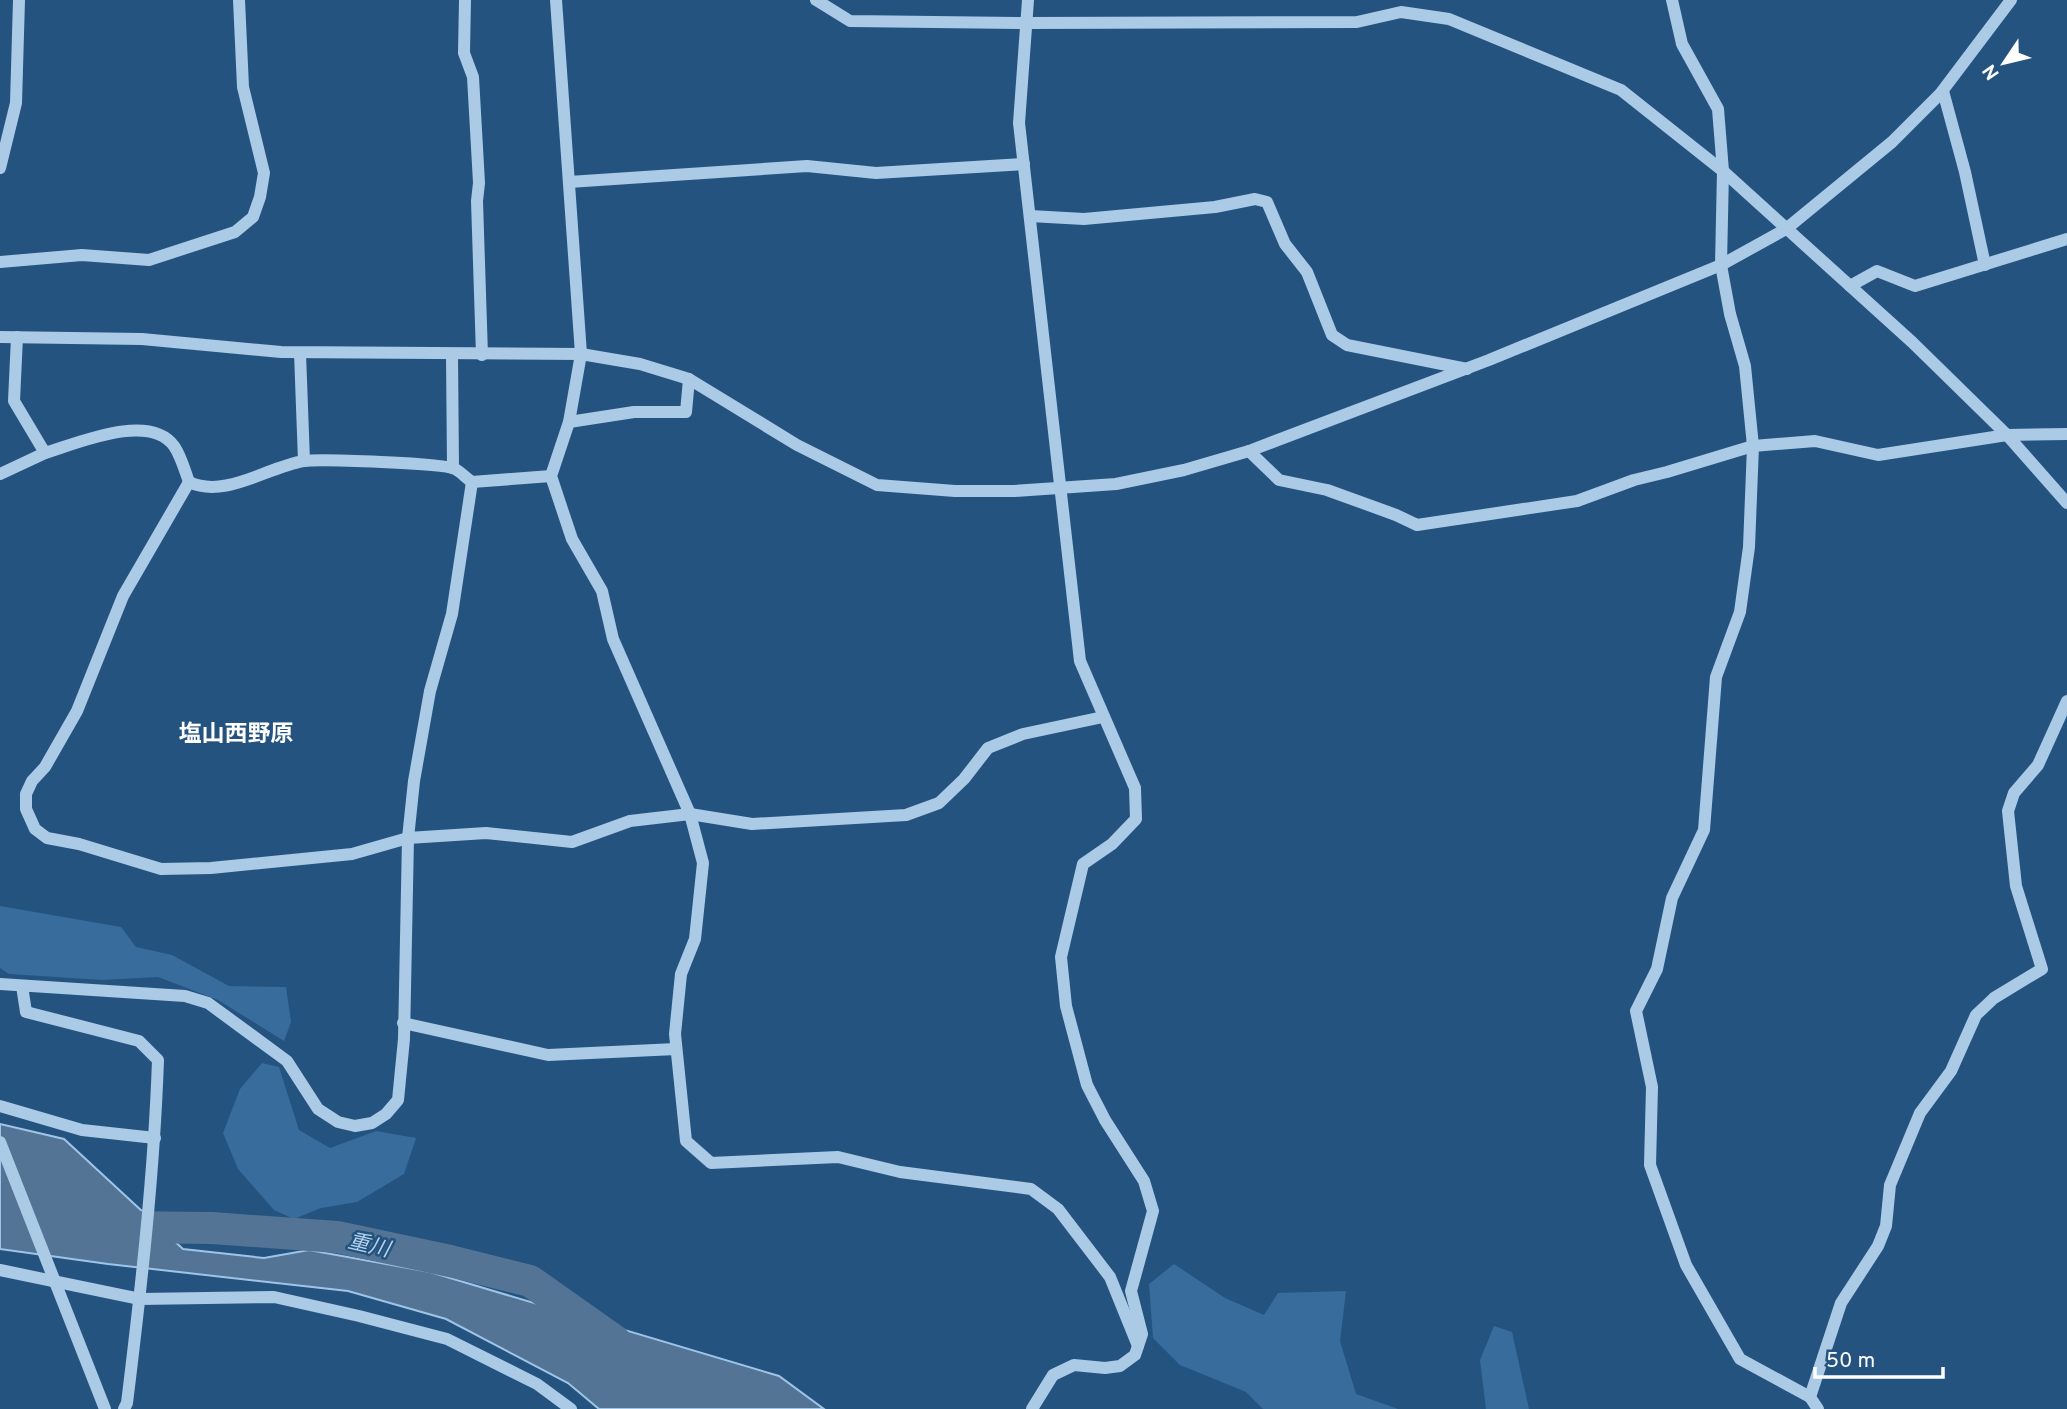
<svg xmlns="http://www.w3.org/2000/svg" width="2067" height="1409" font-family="Overpass,'Noto Sans JP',sans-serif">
  <rect width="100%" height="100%" fill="#24537f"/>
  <g fill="#386c9d">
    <polygon points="0,906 121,927 136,947 172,955 229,986 286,987 291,1022 284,1041 218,1000 158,977 102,980 9,974 0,968"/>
    <polygon points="262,1063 279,1067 299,1130 330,1148 376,1131 416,1138 404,1174 357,1202 321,1208 294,1219 274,1210 238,1169 223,1133 240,1089"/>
    <polygon points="1174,1264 1225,1298 1264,1315 1278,1293 1346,1291 1340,1341 1356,1394 1398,1409 1263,1409 1246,1392 1180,1365 1153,1338 1149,1284"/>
    <polygon points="1494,1326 1512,1332 1529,1409 1486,1409 1480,1360"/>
  </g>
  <polygon fill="#537494" stroke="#9ec5e7" stroke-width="2" points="0,1124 64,1139 183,1249 264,1258 309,1250 430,1272 779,1376 824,1409 599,1409 568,1383 446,1319 348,1291 108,1264 0,1249"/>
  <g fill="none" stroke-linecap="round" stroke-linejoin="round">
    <polyline stroke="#537494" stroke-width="32" points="117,1227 212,1228 337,1237 450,1261 530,1281 615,1341"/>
    <g stroke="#aacae6" stroke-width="12">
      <polyline points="465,0 464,53 473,77 479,183 477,201 482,355"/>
      <polyline points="556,0 581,354 569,422 551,476 572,539 602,591 613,639 690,814 703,863 695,939 681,974 675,1034 686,1141 711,1163 838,1157 900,1172 1031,1189 1058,1209 1110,1277 1138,1346"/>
      <polyline points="816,0 850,21 1026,23 1357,22 1401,12 1449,19 1621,90 1723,171 1912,342 2007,435 2067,503"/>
      <polyline points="1028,0 1019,123 1080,661 1135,788 1136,819 1112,844 1083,864 1061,957 1066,1006 1087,1085 1105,1120 1144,1181 1153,1211 1131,1291 1142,1334 1135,1355 1120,1366 1105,1368 1074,1365 1053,1375 1032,1409"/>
      <polyline points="1672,0 1682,44 1718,109 1723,171 1721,265 1730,314 1745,366 1753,446 1749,547 1740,612 1716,677 1704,830 1672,898 1657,969 1636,1011 1652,1087 1650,1165 1686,1265 1740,1359 1810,1397"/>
      <polyline points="1943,91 1965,172 1985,265"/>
      <polyline points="0,168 16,103 19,0"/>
      <polyline points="569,182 807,166 876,173 1024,164"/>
      <polyline points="1030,216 1084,219 1215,207 1255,199 1267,202 1285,244 1307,272 1332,335 1347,345 1467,369"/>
      <polyline points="0,262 82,255 149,260 235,232 253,217 260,197 264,173 243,87 239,0"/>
      <polyline points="1850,286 1877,271 1915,286 2067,239"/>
      <polyline points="0,337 142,339 281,352 581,354 640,364 689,379 797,445 877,485 955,491 1014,491 1116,484 1184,470 1249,451 1489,360 1721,265 1786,229 1892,142 1940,94 2011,0"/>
      <path d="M17,337l-3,64 31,52c33,-10 104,-41 129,-7 7,10 11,25 15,36 36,17 78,-15 115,-21 16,-2 140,2 151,8 6,3 11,9 17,13l79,-6"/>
      <polyline points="300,353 304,461"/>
      <polyline points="452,355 453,468"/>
      <polyline points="569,422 634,412 686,412 689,379"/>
      <polyline points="1249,451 1279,480 1327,490 1396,515 1417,525 1577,501 1634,480 1667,472 1753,446 1815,441 1878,455 2007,435 2067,434"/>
      <polyline points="0,474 45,453"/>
      <polyline points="189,482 123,596 77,711 45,767 32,781 26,794 26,809 35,829 47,838 79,844 161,869 211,868 352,854 408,838 486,833 572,842 630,821 690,814 752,824 906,815 939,803 964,779 988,748 1023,734 1103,717"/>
      <polyline points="0,984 185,996 208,1003 287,1061 318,1109 338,1122 355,1126 372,1123 386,1114 398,1100 404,1039 408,838 414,781 430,691 452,614 472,482"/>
      <path d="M22,986l4,26 113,29 19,19c-4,115 -17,229 -31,343l-3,6"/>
      <polyline points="403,1023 548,1055 676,1049"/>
      <polyline points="0,1106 82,1130 155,1138"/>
      <polyline points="0,1142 105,1409"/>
      <polyline points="0,1270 140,1299 274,1297 359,1316 447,1339 537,1384 571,1409"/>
      <polyline points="1818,1409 1810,1397 1841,1303 1878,1246 1886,1226 1890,1185 1920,1113 1951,1071 1976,1015 1994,998 2042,969 2016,886 2008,811 2014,793 2038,765 2067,701"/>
    </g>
  </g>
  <g text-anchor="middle" stroke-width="5" stroke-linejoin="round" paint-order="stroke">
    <g font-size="21" font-style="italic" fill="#b5d3ee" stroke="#24537f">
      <text transform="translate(369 1245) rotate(13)" y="7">重川</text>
    </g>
    <g font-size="23" font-weight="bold" fill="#fff" stroke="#24537f">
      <text x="236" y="741">塩山西野原</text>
    </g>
  </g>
  <g transform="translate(2004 63) rotate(235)" stroke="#24537f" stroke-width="5" paint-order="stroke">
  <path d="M0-5L12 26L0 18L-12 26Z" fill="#ffffff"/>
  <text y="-10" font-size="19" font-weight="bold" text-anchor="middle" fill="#ffffff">N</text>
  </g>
  <path d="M1815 1367v10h128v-10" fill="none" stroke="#ffffff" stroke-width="3.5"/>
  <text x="1826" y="1367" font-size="21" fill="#ffffff" stroke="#24537f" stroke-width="5" paint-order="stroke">50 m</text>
</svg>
